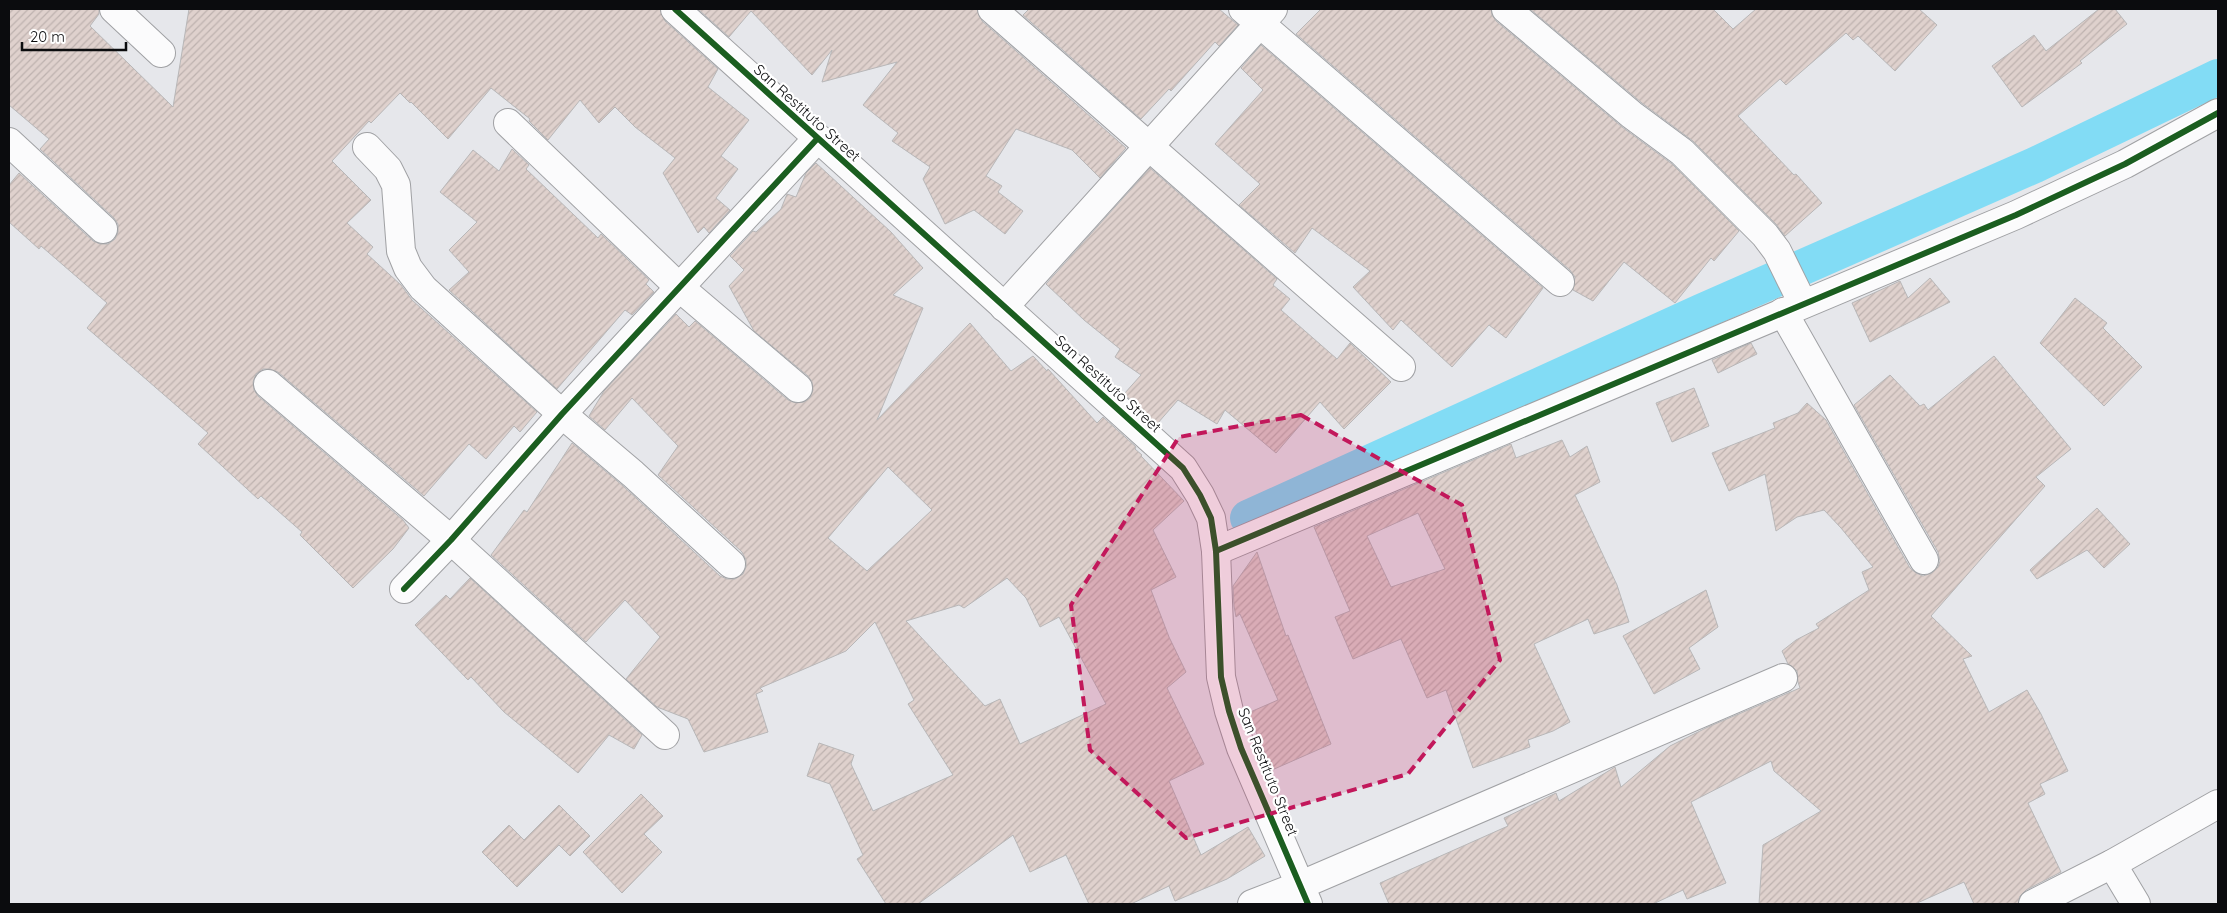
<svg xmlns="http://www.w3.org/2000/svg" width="2227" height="913" font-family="Quicksand,sans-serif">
  <defs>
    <pattern id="building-hatch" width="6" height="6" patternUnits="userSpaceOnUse" patternTransform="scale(1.25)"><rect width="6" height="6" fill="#dfd1cd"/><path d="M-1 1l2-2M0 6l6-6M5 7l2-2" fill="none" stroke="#beb2af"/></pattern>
  </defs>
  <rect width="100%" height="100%" fill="#e6e7eb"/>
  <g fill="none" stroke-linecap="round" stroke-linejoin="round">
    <polyline stroke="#82dcf5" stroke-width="36" points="1248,518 1701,312 2035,165 2218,77"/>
  </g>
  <g fill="url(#building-hatch)" stroke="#b8b7b8" fill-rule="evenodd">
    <polygon points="9,9 99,9 99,14 90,26 173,107 189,9 660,9 665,21 718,69 708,87 749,120 721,156 738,169 716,198 730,210 709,233 704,227 698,233 663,173 675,158 635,127 615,107 599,123 580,100 548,140 529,121 530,119 491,88 448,139 411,102 410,103 400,93 371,123 369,121 332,161 371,200 347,223 373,247 367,254 401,285 412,300 537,412 520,432 514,426 486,459 469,444 424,496 278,372 270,369 263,369 256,374 253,382 254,390 258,396 403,520 409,528 393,549 353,588 300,535 302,532 261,496 258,499 198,444 208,433 87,328 107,303 41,246 39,249 9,222 9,185 19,173 93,241 100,244 108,244 115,239 118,232 118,224 114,218 40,149 49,139 9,105"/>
    <polygon points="698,9 977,9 982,21 1126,148 1100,178 1072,150 1016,129 986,176 1002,186 998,192 1023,211 1005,234 974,210 945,224 923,179 930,167 892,141 898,133 863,105 897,62 822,82 832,50 812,75 751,11 729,37"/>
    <polygon points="1029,9 1219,9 1238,25 1219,46 1215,42 1171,91 1169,89 1141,119 1023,15"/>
    <polygon points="1321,9 1491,9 1492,15 1496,21 1622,127 1672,164 1739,231 1714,261 1711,258 1675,303 1624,262 1593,301 1573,290 1575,277 1570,270 1296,34"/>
    <polygon points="1530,9 1713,9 1733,29 1756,9 1919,9 1937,25 1895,71 1858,36 1853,40 1846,33 1786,85 1780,79 1738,116 1794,175 1796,174 1822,203 1785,236 1776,224 1693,141 1642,103"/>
    <polygon points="2099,9 2115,9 2127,24 2080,61 2082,63 2022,107 1992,66 2034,35 2046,51"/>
    <polygon points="1261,45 1543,288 1506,338 1489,325 1452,367 1401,320 1393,330 1353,287 1370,271 1312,228 1295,253 1239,205 1260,184 1215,144 1263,90 1241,68"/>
    <polygon points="512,149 529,165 526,169 598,238 601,234 649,280 646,284 654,292 632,315 625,310 557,389 449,290 469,272 449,250 477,222 440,192 473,150 499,171"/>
    <path d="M816,163l75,69 32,36 -30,27 30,13 -46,112 93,-97 41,48 22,-15 14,15 1,-2 49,54 6,-6 33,30 -1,2 7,6 -1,1 43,45 -31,29 23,47 -25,13 18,47 17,35 -19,16 37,76 -35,17 32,74 47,-28 17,29 -38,23 -52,22 -6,-15 -38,18h-42l-23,-49 -36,17 -17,-37 -95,69h-32l-29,-45 6,-4 -33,-71 -23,-8 12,-33 35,12 -3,9 22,47 80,-36 -45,-71 6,-4 -39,-78 -29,29 -86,37 3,3 -7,3 12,38 -64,20 -16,-33 -31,-12 -31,-28 34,-42 -35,-37 -39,42 -95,-87 33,-45 3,2 45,-69 51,43 97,90 7,3h8l8,-5 3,-7v-7l-4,-8 -84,-77 20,-29 -46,-48 -27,32 -16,-14 15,-25 72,-77 13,13 6,-6 93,79 8,3 8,-1 6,-4 3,-8 -1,-8 -4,-6 -54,-45 -25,-45 15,-16 -14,-14 23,-25 3,1 25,-23 6,-15 9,3 10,-24zM888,467l44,43 -65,61 -39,-33zM1007,578l19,20 14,29 19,-10 47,87 -86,40 -20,-45 -15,7 -79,-85 53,-16 5,3z"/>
    <polygon points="1150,168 1277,279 1273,285 1290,299 1281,310 1337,359 1350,343 1391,382 1344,429 1320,402 1276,453 1225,410 1217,424 1178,400 1157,424 1124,394 1141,375 1115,357 1120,349 1084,320 1046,284"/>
    <polygon points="1930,278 1950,302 1870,342 1852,303 1900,281 1908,298"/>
    <polygon points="2075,298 2107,323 2103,328 2142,367 2104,406 2040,343"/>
    <polygon points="1751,343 1757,354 1718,373 1712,360"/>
    <polygon points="1994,356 2071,449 2036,477 2045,486 1931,616 1972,656 1963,659 1989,712 2027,690 2041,714 2068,771 2040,784 2045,794 2028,803 2061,872 2026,890 2020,896 2018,904 1974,904 1964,882 1915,904 1759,904 1763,845 1821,811 1774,771 1771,761 1691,802 1726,883 1687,899 1683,890 1653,904 1389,904 1380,883 1508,826 1504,818 1556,793 1559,801 1615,767 1621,787 1670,746 1708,727 1800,688 1798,682 1797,671 1788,664 1782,651 1796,640 1819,628 1816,624 1869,590 1862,572 1873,567 1841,528 1824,510 1797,517 1776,531 1765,474 1729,491 1712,453 1775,428 1773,423 1798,413 1807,403 1826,420 1910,568 1916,573 1923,576 1932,573 1938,567 1940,561 1938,552 1854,405 1890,375 1920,406 1924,404 1928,410"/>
    <polygon points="1694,388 1709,426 1672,442 1656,403"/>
    <path d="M1562,440l8,17 17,-11 13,36 -25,13 42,90 12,37 -35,12 -6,-15 -54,25 36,78 -17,9 -25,9 2,7 -57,21 -27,-78 -19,8 -26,-59 -48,20 -18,-42 15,-6 -36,-84 197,-83 5,14zM1418,513l27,56 -54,18 -24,-51z"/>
    <polygon points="2097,508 2130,544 2104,568 2087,550 2037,579 2030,570"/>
    <polygon points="1257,552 1286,636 1288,635 1331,744 1272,770 1248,713 1278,700 1240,614 1236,617 1234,606 1233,586"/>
    <polygon points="470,578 642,735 634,749 609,735 578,773 504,712 471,677 468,680 415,625 446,595 450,599"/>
    <polygon points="1706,590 1718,627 1689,648 1700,669 1654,694 1623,636"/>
    <polygon points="641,794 663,816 644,834 662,852 622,893 583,852"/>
    <polygon points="559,805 590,836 570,856 559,845 517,887 482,852 509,825 524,840"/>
  </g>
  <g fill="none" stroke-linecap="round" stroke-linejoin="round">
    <defs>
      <g id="street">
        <polyline points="114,9 161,53"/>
        <polyline points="675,9 1183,468 1200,495 1211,518 1216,551 1221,677 1229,711 1241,748 1308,904"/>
        <polyline points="992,9 1401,367"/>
        <polyline points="1243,9 1560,282"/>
        <polyline points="1506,9 1632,115 1682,152 1765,235 1777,251 1803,304"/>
        <polyline points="508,123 679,287 798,388"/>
        <polyline points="9,142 103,229"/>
        <polyline points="367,147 388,169 396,185 401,251 408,268 423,288 562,414 633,474 731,564"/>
        <polyline points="1004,307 1273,9"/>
        <polyline points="1783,312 1924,560"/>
        <polyline points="268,384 451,540 665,735"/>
        <polyline points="1216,551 2016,215 2125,164 2218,113"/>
        <polyline points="404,589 451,540 562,414 817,139"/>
        <polyline points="2112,864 2136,904"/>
        <polyline points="1252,904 1301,885 1783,678"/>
        <polyline points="2033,904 2112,864 2218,804"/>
      </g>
    </defs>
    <use href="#street" stroke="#a0a1a4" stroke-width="30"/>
    <use href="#street" stroke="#fbfbfc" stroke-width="28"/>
    <defs>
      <g id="cycleway">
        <polyline points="675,9 1183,468 1200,495 1211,518 1216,551 1221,677 1229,711 1241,748 1308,904"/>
        <polyline points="1216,551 2016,215 2125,164 2218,113"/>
        <polyline points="404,589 451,540 562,414 817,139"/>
      </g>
    </defs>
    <use href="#cycleway" stroke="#fff" stroke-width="9"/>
    <use href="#cycleway" stroke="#1b5e20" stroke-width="6"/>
  </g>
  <path fill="#c2185b" fill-opacity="0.2" stroke="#c2185b" stroke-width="4" stroke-dasharray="10 6" stroke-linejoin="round" d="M1301,415l161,90 38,155 -92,114 -222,64 -96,-88 -19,-145 108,-168z"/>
  <g text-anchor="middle" stroke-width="4.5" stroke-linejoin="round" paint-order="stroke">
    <g font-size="15" fill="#0b0c0e" stroke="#fff">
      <text transform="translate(807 113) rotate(42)" y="5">San Restituto Street</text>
      <text transform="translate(1108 384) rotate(42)" y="5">San Restituto Street</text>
      <text transform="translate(1268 772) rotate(68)" y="5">San Restituto Street</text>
    </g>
  </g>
  <rect width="2227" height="913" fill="none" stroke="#0b0c0e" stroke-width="20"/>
  <path d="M22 42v8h104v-8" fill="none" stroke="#0b0c0e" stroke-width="2.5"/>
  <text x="30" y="42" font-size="15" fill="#0b0c0e" stroke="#ffffff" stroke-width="4" paint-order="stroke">20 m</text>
</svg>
